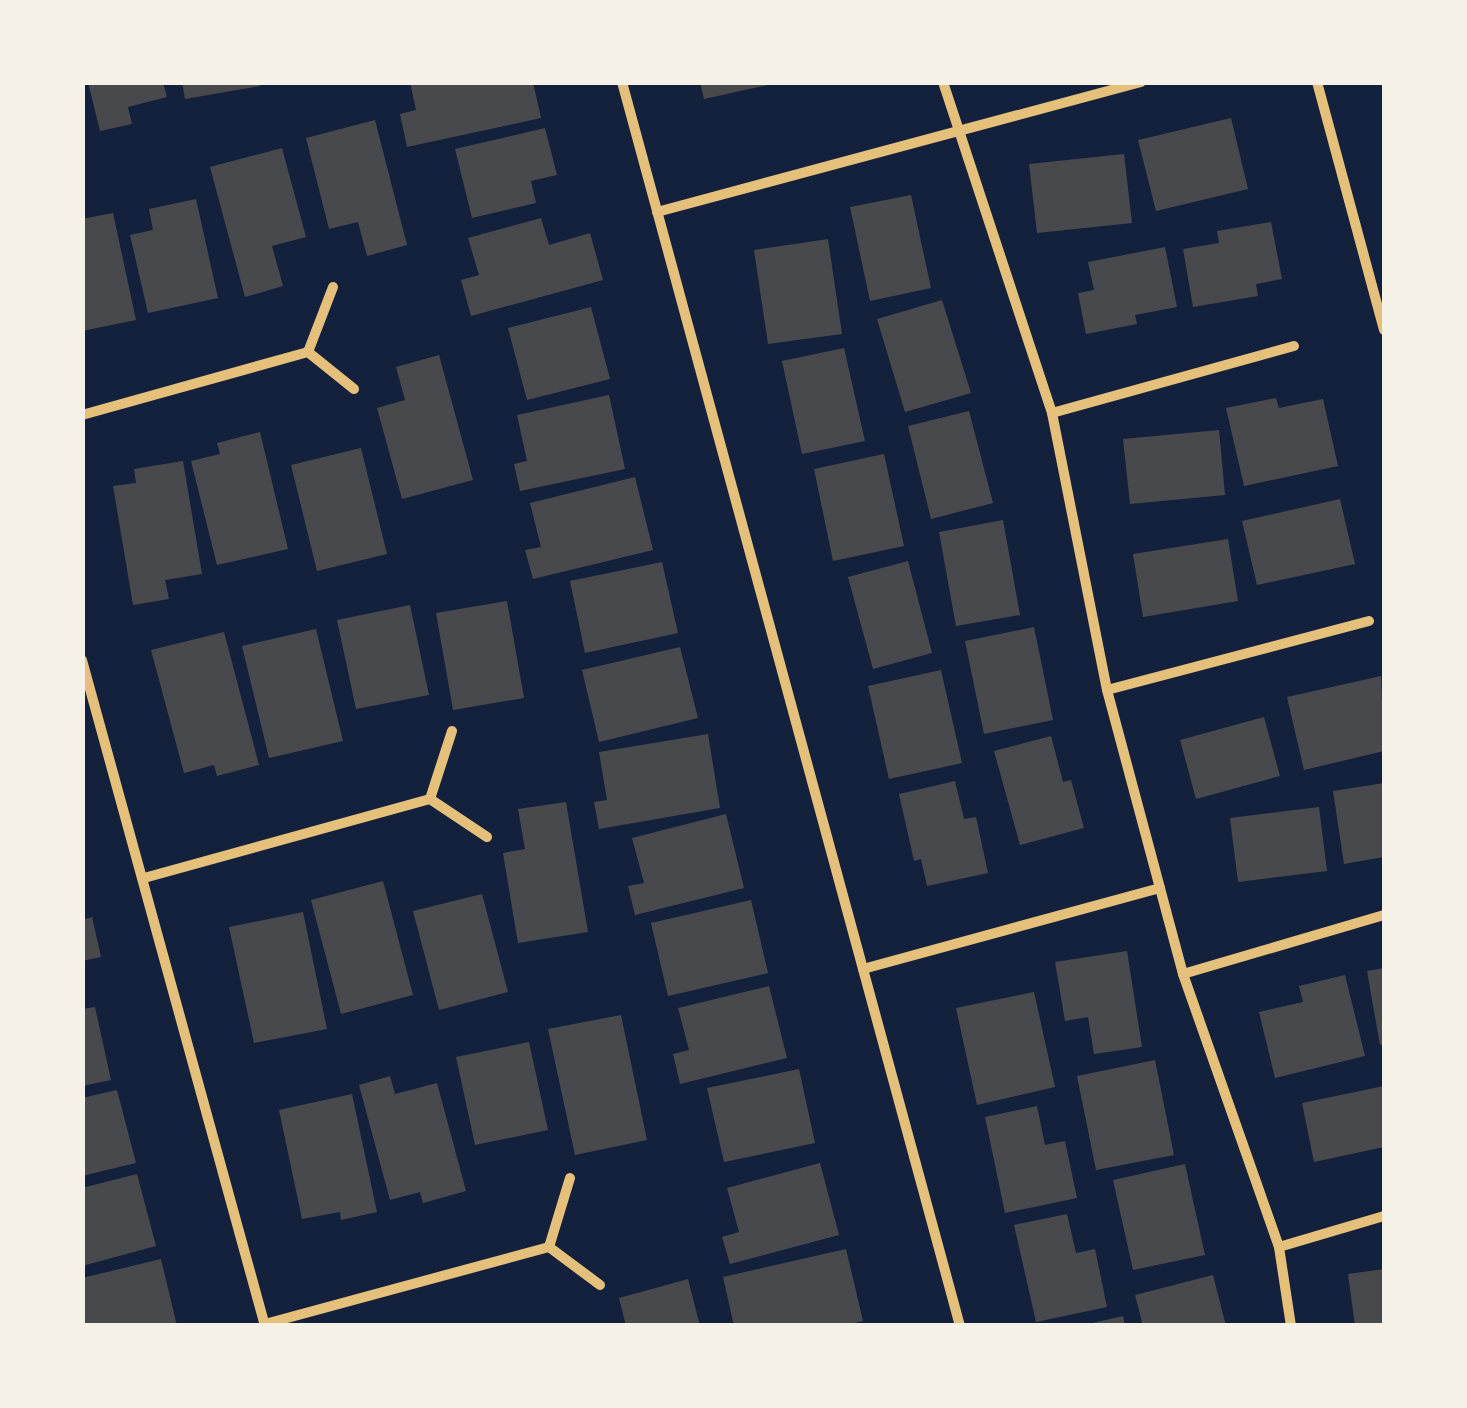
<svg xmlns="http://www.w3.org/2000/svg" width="1467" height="1408" font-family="Cabin,sans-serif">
  <rect width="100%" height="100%" fill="#14213d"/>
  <g fill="#48494c">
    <polygon points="88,82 163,82 167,97 128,107 132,124 100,131"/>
    <polygon points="182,82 259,82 260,86 185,99"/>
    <polygon points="410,82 533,82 541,118 407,147 400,114 416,110"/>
    <polygon points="700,82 772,82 772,84 704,99"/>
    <polygon points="1231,118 1248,189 1156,211 1138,140"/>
    <polygon points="375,120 407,245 367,256 358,222 329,229 306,138"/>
    <polygon points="545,128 557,175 531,181 536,203 472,218 455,149"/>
    <polygon points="282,148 306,237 272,246 283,286 245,297 210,167"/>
    <polygon points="1124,154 1132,223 1037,233 1029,164"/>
    <polygon points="911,195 931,288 870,301 850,207"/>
    <polygon points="196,199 218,298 148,313 130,235 153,230 149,209"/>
    <polygon points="113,213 136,320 82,331 82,219"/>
    <polygon points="541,218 549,245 590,233 603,280 471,316 461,280 479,275 468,238"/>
    <polygon points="1271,222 1282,279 1256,284 1258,296 1193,307 1183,249 1219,243 1217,231"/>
    <polygon points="828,239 842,334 768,344 754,250"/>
    <polygon points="1165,247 1177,307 1135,315 1137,324 1086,334 1078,293 1094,290 1088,262"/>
    <polygon points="942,300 971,393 905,412 877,319"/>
    <polygon points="591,307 610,379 527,400 508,328"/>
    <polygon points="844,348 865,441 802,454 782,361"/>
    <polygon points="439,355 473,480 402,499 377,408 405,400 396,367"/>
    <polygon points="609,395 625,469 520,491 514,464 527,461 517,415"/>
    <polygon points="1276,398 1279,408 1323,399 1338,466 1244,486 1226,408"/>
    <polygon points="969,411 993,503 931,519 908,426"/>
    <polygon points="1219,430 1225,495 1130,504 1123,439"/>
    <polygon points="260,432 288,549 217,565 191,461 220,454 217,443"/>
    <polygon points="361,448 387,554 317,571 291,465"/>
    <polygon points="884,454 904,546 833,561 814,469"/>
    <polygon points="183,461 202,574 165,580 169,599 133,605 113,486 136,483 134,469"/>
    <polygon points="635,477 653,550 533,579 525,550 541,547 530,503"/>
    <polygon points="1340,499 1355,564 1257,585 1242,521"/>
    <polygon points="1003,520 1020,615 956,626 939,532"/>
    <polygon points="1228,539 1238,601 1143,617 1133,554"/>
    <polygon points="908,561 932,653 873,669 848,577"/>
    <polygon points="662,562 678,633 585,653 570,581"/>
    <polygon points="507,601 524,698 453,710 436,613"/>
    <polygon points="410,605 429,695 356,709 337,620"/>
    <polygon points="1034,627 1053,720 984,734 965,641"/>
    <polygon points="316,629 343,741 269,758 242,646"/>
    <polygon points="224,632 259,765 217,776 214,765 184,773 151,650"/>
    <polygon points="680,647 698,718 599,742 582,670"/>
    <polygon points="941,670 962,763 889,779 868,686"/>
    <polygon points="1381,676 1384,751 1304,770 1287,697"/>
    <polygon points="1264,717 1280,776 1196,799 1180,740"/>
    <polygon points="708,734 720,808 599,829 594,802 607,800 599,752"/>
    <polygon points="1051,736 1063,782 1071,780 1084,828 1020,845 994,751"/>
    <polygon points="955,781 964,819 976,817 988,873 927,886 921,859 914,861 899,794"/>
    <polygon points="1384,783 1384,857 1344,864 1333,791"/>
    <polygon points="566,802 588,932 518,943 503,853 525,849 518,809"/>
    <polygon points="1319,807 1327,871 1238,882 1230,818"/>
    <polygon points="726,814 744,888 635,915 628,886 644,883 632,838"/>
    <polygon points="383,881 413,995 341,1014 311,900"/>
    <polygon points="482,894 508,992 439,1010 413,911"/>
    <polygon points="751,900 768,973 668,996 651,923"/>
    <polygon points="303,912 327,1029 254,1043 229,927"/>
    <polygon points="92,917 101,957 82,961 82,920"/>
    <polygon points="1127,951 1142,1047 1094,1054 1088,1017 1065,1021 1055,962"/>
    <polygon points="1384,968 1384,1044 1380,1045 1367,971"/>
    <polygon points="1345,975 1365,1056 1275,1078 1259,1012 1303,1002 1299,986"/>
    <polygon points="769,986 787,1058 680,1084 673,1054 689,1050 678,1008"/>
    <polygon points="1034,992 1055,1087 977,1105 956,1008"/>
    <polygon points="95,1007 111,1080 82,1086 82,1009"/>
    <polygon points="621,1015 647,1140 575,1155 548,1029"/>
    <polygon points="529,1042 548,1130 475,1145 456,1057"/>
    <polygon points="1155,1060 1174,1155 1096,1170 1077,1076"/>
    <polygon points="799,1069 815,1143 724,1162 707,1088"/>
    <polygon points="390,1076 395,1094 437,1083 466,1191 423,1203 420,1192 390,1200 359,1085"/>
    <polygon points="1384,1086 1384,1147 1314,1162 1302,1103"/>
    <polygon points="117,1090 136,1163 82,1176 82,1098"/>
    <polygon points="352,1094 377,1212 341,1220 340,1212 302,1219 279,1110"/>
    <polygon points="1037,1106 1045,1145 1065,1141 1077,1198 1005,1213 985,1117"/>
    <polygon points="820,1163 839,1235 730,1264 722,1237 739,1232 727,1188"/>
    <polygon points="1185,1164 1205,1255 1133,1270 1113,1180"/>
    <polygon points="137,1174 156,1246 82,1266 82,1188"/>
    <polygon points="1067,1214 1076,1253 1095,1249 1107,1307 1036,1322 1014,1225"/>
    <polygon points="846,1249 863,1321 842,1326 734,1326 723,1277"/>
    <polygon points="161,1259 177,1326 82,1326 82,1278"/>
    <polygon points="1384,1269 1384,1326 1355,1326 1348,1274"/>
    <polygon points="1213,1275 1226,1326 1143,1326 1135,1295"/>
    <polygon points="688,1279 700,1326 626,1326 619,1298"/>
    <polygon points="1123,1316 1125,1326 1088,1326 1088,1324"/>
  </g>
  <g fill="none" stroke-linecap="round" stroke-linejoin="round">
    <g stroke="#e5c07b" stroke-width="10">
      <polyline points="622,82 960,1326"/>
      <polyline points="943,82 1052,413 1107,690 1183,974 1279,1247 1291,1326"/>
      <polyline points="1317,82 1384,330"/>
      <polyline points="657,212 1141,82"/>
      <polyline points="333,287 308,352 354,389"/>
      <polyline points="1052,413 1294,346"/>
      <polyline points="82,415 308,352"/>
      <polyline points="82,660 265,1326"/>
      <polyline points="1107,690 1369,621"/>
      <polyline points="452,731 430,799 487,837"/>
      <polyline points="144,878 430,799"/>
      <polyline points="863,969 1160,888"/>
      <polyline points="1183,974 1384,915"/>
      <polyline points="570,1178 549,1247 600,1285"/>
      <polyline points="1279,1247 1384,1216"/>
      <polyline points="265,1324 549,1247"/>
    </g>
  </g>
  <rect width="1467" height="1408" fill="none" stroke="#f6f1e7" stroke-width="170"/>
</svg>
